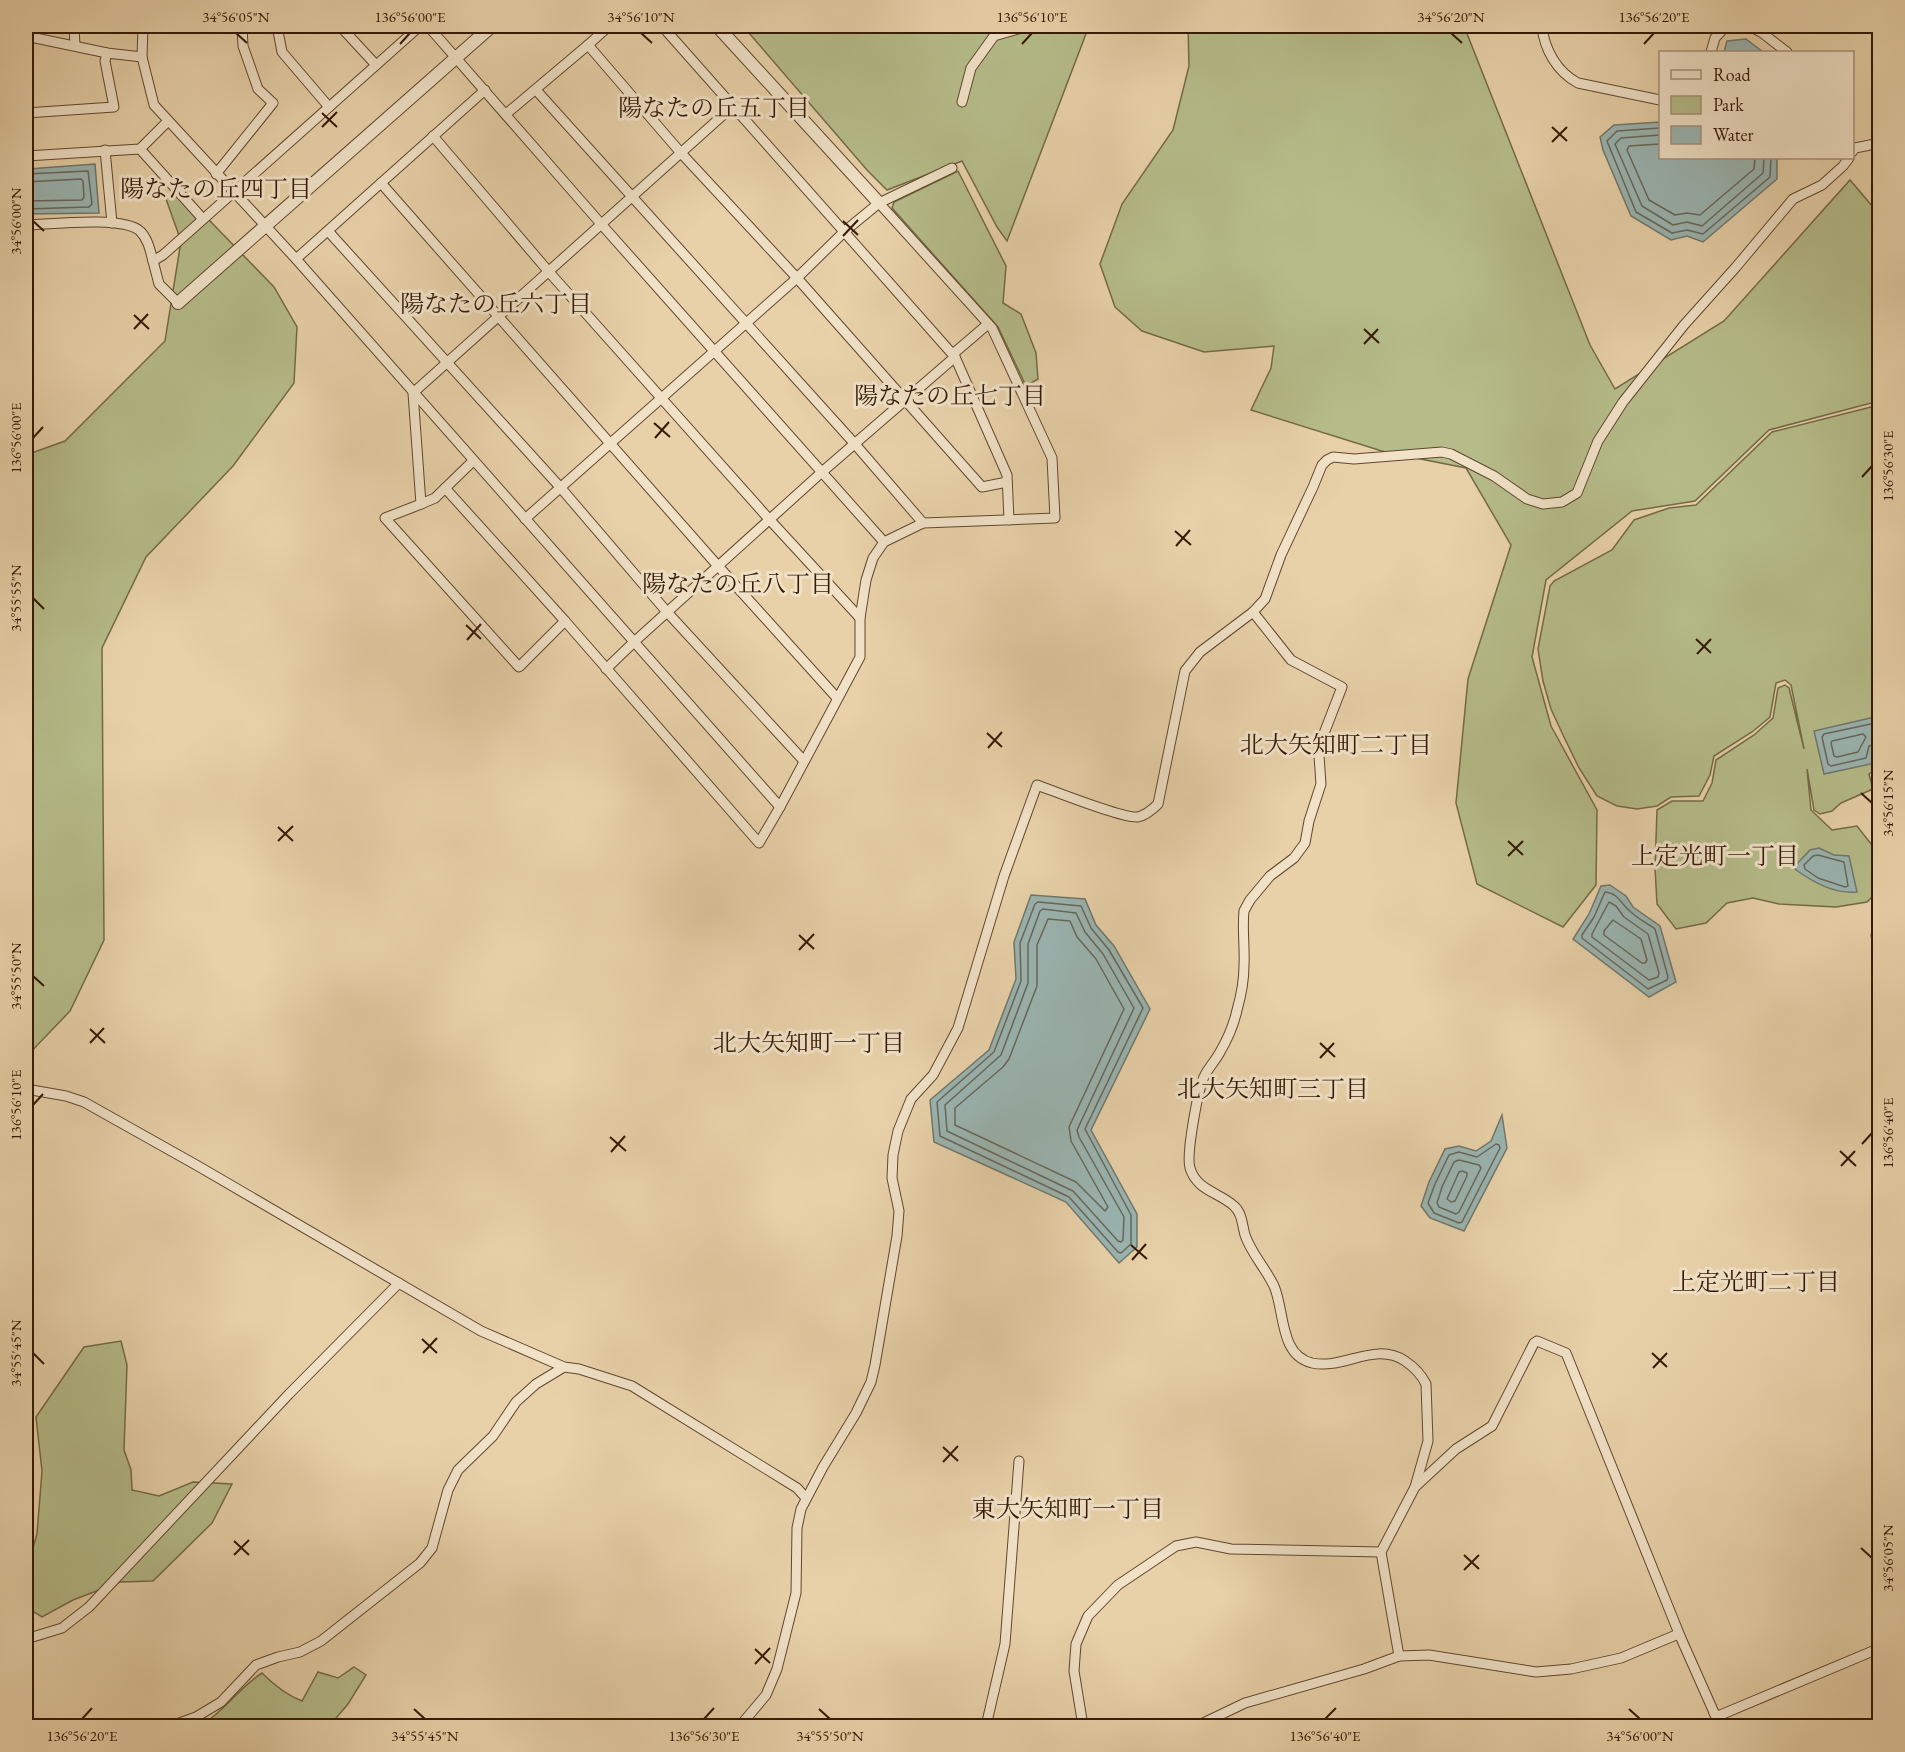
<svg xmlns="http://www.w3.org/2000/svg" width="1905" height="1752" font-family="'EB Garamond','Noto Serif JP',serif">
  <rect width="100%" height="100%" fill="#e8d1a9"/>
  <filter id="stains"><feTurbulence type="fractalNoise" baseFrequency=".00333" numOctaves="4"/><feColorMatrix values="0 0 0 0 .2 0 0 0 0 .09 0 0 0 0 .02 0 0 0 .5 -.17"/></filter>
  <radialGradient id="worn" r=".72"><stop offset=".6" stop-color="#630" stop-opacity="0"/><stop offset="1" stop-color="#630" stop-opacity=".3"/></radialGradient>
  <g fill="#b5bc89" stroke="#746a46" stroke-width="1.5">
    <polygon points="743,26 1089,26 1007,241 997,227 962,161 887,190 867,170"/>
    <polygon points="1188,26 1464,26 1590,345 1615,389 1724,321 1850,180 1879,214 1879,401 1769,430 1695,501 1632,511 1546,580 1532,657 1551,726 1597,810 1596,885 1563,927 1477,884 1456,803 1468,679 1511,545 1466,468 1385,452 1251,410 1271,368 1274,346 1204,352 1142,331 1115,307 1100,264 1122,204 1173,130 1189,66"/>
    <polygon points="958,171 1006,266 1003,303 1021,314 1036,353 1038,379 1026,386 998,327 892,208 894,202"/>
    <polygon points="179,189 274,287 297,327 294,383 233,466 146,557 102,648 104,940 70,1011 26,1057 26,455 65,441 165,341 181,241 166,199"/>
    <polygon points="1879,405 1879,767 1869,774 1873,789 1841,803 1832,811 1820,814 1814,810 1807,769 1811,810 1832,830 1857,826 1879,854 1879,890 1867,902 1836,907 1779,904 1753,898 1727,903 1706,923 1676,929 1657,904 1655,868 1657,810 1672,801 1703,801 1712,783 1716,760 1754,735 1773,718 1778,688 1785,685 1789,688 1804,749 1791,685 1785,680 1776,683 1770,717 1752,732 1714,756 1710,775 1699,796 1671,797 1657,806 1637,809 1617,806 1597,796 1579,768 1563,735 1551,709 1543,681 1538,649 1550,586 1554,581 1612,550 1634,520 1669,508 1696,505 1772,432"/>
    <polygon points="121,1341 127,1365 124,1450 131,1470 132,1490 159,1496 193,1482 232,1484 212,1523 153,1581 120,1582 73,1600 42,1617 26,1607 26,1571 37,1534 42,1471 36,1417 84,1347"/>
    <path d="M354,1667l12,8 -18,29 -17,20 -10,-2 -4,4h-116c23,-15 38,-38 61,-53 12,12 24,22 40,28l16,-29 20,6z"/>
  </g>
  <g fill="#9ab5b2" stroke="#71776c" stroke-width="1.5">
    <polygon points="1746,39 1763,52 1724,52 1727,41"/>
    <polygon points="1660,122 1660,158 1777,158 1777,179 1703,242 1687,236 1671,240 1631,216 1603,150 1600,137 1614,125"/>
    <polygon points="26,161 28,169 95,164 99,213 26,214"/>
    <polygon points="1879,716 1879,748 1873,750 1875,763 1824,774 1814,731"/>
    <path d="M1819,848l15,7 15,1 8,36c-23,2 -42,-9 -61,-22l-2,-3 16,-17z"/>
    <polygon points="1610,885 1626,896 1633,907 1660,926 1676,982 1649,997 1573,939 1589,914 1601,886"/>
    <polygon points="1031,895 1085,899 1096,925 1114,946 1150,1009 1091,1130 1137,1214 1137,1247 1119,1263 1066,1202 934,1142 930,1100 989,1050 1016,979 1014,942"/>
    <polygon points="1502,1115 1507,1148 1464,1231 1430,1218 1421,1206 1429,1182 1445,1149 1459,1146 1476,1151 1491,1141"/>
  </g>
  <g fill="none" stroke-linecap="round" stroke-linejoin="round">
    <g stroke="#67675b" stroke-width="1.5">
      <polyline points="1660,128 1617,131 1607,141 1636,212 1672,233 1687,230 1703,234 1770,177 1771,158"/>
      <polyline points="1660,135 1621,138 1615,144 1642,206 1673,225 1687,222 1702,226 1763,173 1764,158"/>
      <polyline points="1660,144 1629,146 1627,150 1649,200 1675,215 1687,213 1700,215 1754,169 1755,158"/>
      <polyline points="26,174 88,171 92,204 89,207 26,209"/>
      <polyline points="26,182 81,179 83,181 84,197 82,200 26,201"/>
      <polyline points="1880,722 1824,734 1822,737 1828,764 1831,766 1866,758 1869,746 1880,743"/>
      <polygon points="1863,734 1866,737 1858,752 1837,757 1834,756 1831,743 1832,741"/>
      <polygon points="1818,855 1844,862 1848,886 1845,887 1818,878 1805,869 1804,865 1813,856"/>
      <path d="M1605,892c14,1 16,13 26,20 7,7 16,11 24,17l13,48 -1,3 -19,9 -66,-51v-3l12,-18z"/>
      <polygon points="1038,902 1081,906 1091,928 1109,950 1143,1008 1085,1129 1131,1215 1131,1244 1121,1253 1118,1252 1069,1197 940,1136 937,1102 994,1052 1021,981 1020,943 1035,904"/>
      <polygon points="1609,902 1616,906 1624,917 1648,934 1659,973 1658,977 1649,980 1592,937 1592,934"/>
      <polygon points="1043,909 1076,913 1085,932 1103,954 1134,1008 1077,1130 1079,1137 1124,1217 1123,1240 1121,1242 1118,1241 1073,1191 947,1131 945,1105 1001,1055 1028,983 1028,944 1040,911"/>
      <polygon points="1048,919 1070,921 1077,937 1096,959 1124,1009 1069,1127 1071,1141 1108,1207 1105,1211 1076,1182 955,1125 955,1108 1003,1067 1009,1059 1037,986 1037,945"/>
      <polygon points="1613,920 1641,939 1647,960 1645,963 1642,963 1604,935 1604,931"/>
      <polygon points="1496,1144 1499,1145 1500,1148 1462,1222 1459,1223 1434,1213 1428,1203 1435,1184 1449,1155 1459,1152 1477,1157"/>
      <polygon points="1459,1160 1479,1165 1481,1168 1459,1212 1456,1214 1439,1207 1437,1203 1442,1187 1454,1162"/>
      <polygon points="1462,1171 1467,1173 1467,1176 1455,1201 1451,1202 1447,1199 1459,1172"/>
    </g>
    <defs>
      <g id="minor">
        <polyline points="74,26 75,45"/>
        <polyline points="277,26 282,52 329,107"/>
        <polyline points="340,26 376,65"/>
        <polyline points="428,26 602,225 884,542"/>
        <polyline points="662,26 955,357 1007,475 1009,520"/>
        <path d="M1542,26c2,23 15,46 36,57l82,17"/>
        <polyline points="1749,26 1761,32 1787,52"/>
        <polyline points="26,36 107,53 142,57 143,26"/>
        <polyline points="588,45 681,153 797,278 982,487 1007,482"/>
        <polyline points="1711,52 1715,38 1726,26"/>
        <polyline points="142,57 154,105 296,259 780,807 860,657 860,618 866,580 873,558 884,542 923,523 1055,518 1052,458 992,328 879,203"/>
        <polyline points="536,90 854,443 923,523"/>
        <polyline points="962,102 971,68 994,36 1018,29 1021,26"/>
        <polyline points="732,107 413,393 421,504 385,518 519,667 565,621 759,843 780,807"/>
        <polyline points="26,113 114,107 105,61 107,53"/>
        <polyline points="506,114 588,45 609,26"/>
        <polyline points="433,136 549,272 769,519 860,618"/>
        <polyline points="140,149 203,219"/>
        <polyline points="105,150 112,223"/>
        <polyline points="1852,152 1855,148 1880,143"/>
        <polyline points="26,156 140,149 168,121"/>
        <polyline points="216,174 273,103 258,89 243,46 242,26"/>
        <polyline points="381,183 718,566 837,698"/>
        <path d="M26,227l3,-2c24,-1 94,-9 111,6 8,8 10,19 13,30l10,-6 257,-229"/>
        <polyline points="328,231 560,487 667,612 804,761"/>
        <polyline points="296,259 485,90"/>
        <polyline points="153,261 159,284 178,303"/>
        <polyline points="953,354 988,324"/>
        <polyline points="445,488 565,621"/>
        <polyline points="421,504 435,498 473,461"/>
        <polyline points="525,519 797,278 845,231 879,203 952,168"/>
        <path d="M1253,612l38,48 51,27 -19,49 -4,20 2,28 -12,37 -4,22 -11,15 -24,18 -20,24 -6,11c-2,18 1,36 0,54 0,16 -3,31 -7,45 -3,14 -10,30 -17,42 -4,8 -11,15 -15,23 -7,12 -19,80 -15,93 7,23 29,24 44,38 8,7 8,18 11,29 6,18 21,34 29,51 11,25 5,69 38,77 32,7 63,-22 93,-2 9,6 16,13 21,23l2,57 -13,46 -34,65 18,104"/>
        <polyline points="606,669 634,642 822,472 955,357"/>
        <polyline points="1880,913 1876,936 1880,944"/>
        <polyline points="26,1089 66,1096 84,1102 198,1166 481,1331 564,1367 579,1369 632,1386 797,1488 806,1498"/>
        <polyline points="1415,1487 1456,1449 1492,1426 1534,1343 1537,1341 1566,1353 1680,1636 1720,1726"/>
        <polyline points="26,1639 62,1628 89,1607 289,1394 399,1283"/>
        <polyline points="1714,1713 1718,1716 1880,1648"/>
        <polyline points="171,1726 196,1717 221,1702 256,1665 278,1657 300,1652 321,1641 420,1563 432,1548 448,1490 458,1470 493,1436 516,1402 536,1384 564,1367"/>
        <path d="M740,1726l26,-31 11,-26 19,-76 1,-65 4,-19 22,-42 33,-54 15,-31 4,-17 22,-129 2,-25 -7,-33 1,-23 5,-24 13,-32 22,-24 25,-47 46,-152 33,-91c17,6 87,34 101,32 8,-2 14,-7 20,-13l27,-133 15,-19 53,-40 12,-13 16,-44 32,-68 9,-22 5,-5 6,-3 21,2 88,-7 9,2 43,22 33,23 16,5 19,-2 15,-9 21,-52 25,-39 61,-77 52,-58 57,-68 29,-14 21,-19 6,-8"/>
        <polyline points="986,1726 1005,1644 1019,1461"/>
        <polyline points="1083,1726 1074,1671 1076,1644 1088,1616 1118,1585 1176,1546 1196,1542 1231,1549 1381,1552"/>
        <polyline points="1197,1726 1245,1703 1364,1669 1399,1656 1429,1655 1536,1672 1571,1669 1621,1658 1676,1635 1680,1636"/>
      </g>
      <g id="tertiary">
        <polyline points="717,26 879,203"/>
        <polyline points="178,303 492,26"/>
      </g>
    </defs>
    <use href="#minor" stroke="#61472d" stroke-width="11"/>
    <use href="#tertiary" stroke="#61472d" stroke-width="14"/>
    <use href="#minor" stroke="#f0e1c7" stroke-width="9"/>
    <use href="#tertiary" stroke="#f0e1c7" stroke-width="12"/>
  </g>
  <path fill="none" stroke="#341904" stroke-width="2" d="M236,33l11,10M641,33l11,10M1451,33l11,10M400,44l10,-11M1022,44l10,-11M1644,44l10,-11M322,113l15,14M322,127l15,-15M1552,127l15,14M1552,142l15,-15M33,221l11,10M843,221l15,14M843,236l15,-16M134,315l15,14M134,329l14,-15M1364,329l15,14M1364,344l14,-15M654,423l16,14M33,438l10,-11M655,438l14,-16M1862,477l10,-11M1175,531l16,14M1176,546l14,-16M33,598l11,11M466,625l15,14M1696,639l15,14M467,640l14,-16M1697,654l14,-15M987,733l15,14M988,748l14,-16M1861,793l11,10M278,827l15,14M278,841l15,-15M1508,841l15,14M1508,856l15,-15M799,935l15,14M799,950l15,-16M33,976l11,10M90,1029l15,14M90,1043l14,-15M1320,1043l15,14M1320,1058l14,-15M33,1105l10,-11M610,1137l16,14M1862,1144l10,-11M1840,1151l16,15M611,1152l14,-16M1841,1166l14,-15M1131,1245l16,14M1132,1260l14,-16M422,1339l15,14M33,1353l11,11M423,1353l14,-15M1652,1353l15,14M1653,1368l14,-15M943,1447l15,14M943,1462l15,-16M234,1541l15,14M1861,1548l11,10M234,1555l15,-15M1464,1555l15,14M1464,1570l15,-15M755,1649l15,14M755,1664l15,-16M414,1709l11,10M819,1709l11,10M1629,1709l11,10M82,1719l10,-11M704,1719l10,-11M1325,1719l11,-11"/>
  <g text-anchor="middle" stroke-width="6" stroke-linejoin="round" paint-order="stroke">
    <g font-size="24" fill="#341904" stroke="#f0e1c7">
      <text x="714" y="116">陽なたの丘五丁目</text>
      <text x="216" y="197">陽なたの丘四丁目</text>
      <text x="496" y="312">陽なたの丘六丁目</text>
      <text x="950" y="404">陽なたの丘七丁目</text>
      <text x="738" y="592">陽なたの丘八丁目</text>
      <text x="1336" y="753">北大矢知町二丁目</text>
      <text x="1715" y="864">上定光町一丁目</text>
      <text x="809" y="1051">北大矢知町一丁目</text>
      <text x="1273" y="1097">北大矢知町三丁目</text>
      <text x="1756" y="1290">上定光町二丁目</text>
      <text x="1068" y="1517">東大矢知町一丁目</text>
    </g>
  </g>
  <rect width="1905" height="1752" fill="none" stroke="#e8d1a9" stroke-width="66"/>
  <rect x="1659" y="51" width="195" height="108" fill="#f0e1c7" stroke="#a59179" stroke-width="1.5"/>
  <rect x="1671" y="70" width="30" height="9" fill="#f0e1c7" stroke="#a59179" stroke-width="1.5"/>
  <text x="1713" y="81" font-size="18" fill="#341904">Road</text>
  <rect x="1671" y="96" width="30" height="18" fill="#b5bc89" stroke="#a59179" stroke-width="1.5"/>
  <text x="1713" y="111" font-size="18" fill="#341904">Park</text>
  <rect x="1671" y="126" width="30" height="18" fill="#9ab5b2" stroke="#a59179" stroke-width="1.5"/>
  <text x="1713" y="141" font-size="18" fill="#341904">Water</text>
  <rect x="33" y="33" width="1839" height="1686" fill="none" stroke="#341904" stroke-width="2"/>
  <g font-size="15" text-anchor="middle" fill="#341904">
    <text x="236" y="22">34°56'05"N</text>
    <text x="410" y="22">136°56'00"E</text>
    <text x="641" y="22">34°56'10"N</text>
    <text x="1032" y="22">136°56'10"E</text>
    <text x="1451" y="22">34°56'20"N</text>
    <text x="1654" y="22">136°56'20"E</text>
    <text transform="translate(16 221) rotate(-90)" y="5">34°56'00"N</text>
    <text transform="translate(16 438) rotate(-90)" y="5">136°56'00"E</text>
    <text transform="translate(1888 466) rotate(-90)" y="5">136°56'30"E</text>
    <text transform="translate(16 598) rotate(-90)" y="5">34°55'55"N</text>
    <text transform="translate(1888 803) rotate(-90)" y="5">34°56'15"N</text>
    <text transform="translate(16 976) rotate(-90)" y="5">34°55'50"N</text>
    <text transform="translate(16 1105) rotate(-90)" y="5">136°56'10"E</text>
    <text transform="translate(1888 1133) rotate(-90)" y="5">136°56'40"E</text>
    <text transform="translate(16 1353) rotate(-90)" y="5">34°55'45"N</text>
    <text transform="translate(1888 1558) rotate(-90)" y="5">34°56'05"N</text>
    <text x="82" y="1741">136°56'20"E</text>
    <text x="425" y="1741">34°55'45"N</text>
    <text x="704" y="1741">136°56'30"E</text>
    <text x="830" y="1741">34°55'50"N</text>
    <text x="1325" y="1741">136°56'40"E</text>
    <text x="1640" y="1741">34°56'00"N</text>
  </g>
  <rect width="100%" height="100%" filter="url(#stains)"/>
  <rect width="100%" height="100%" fill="url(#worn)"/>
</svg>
